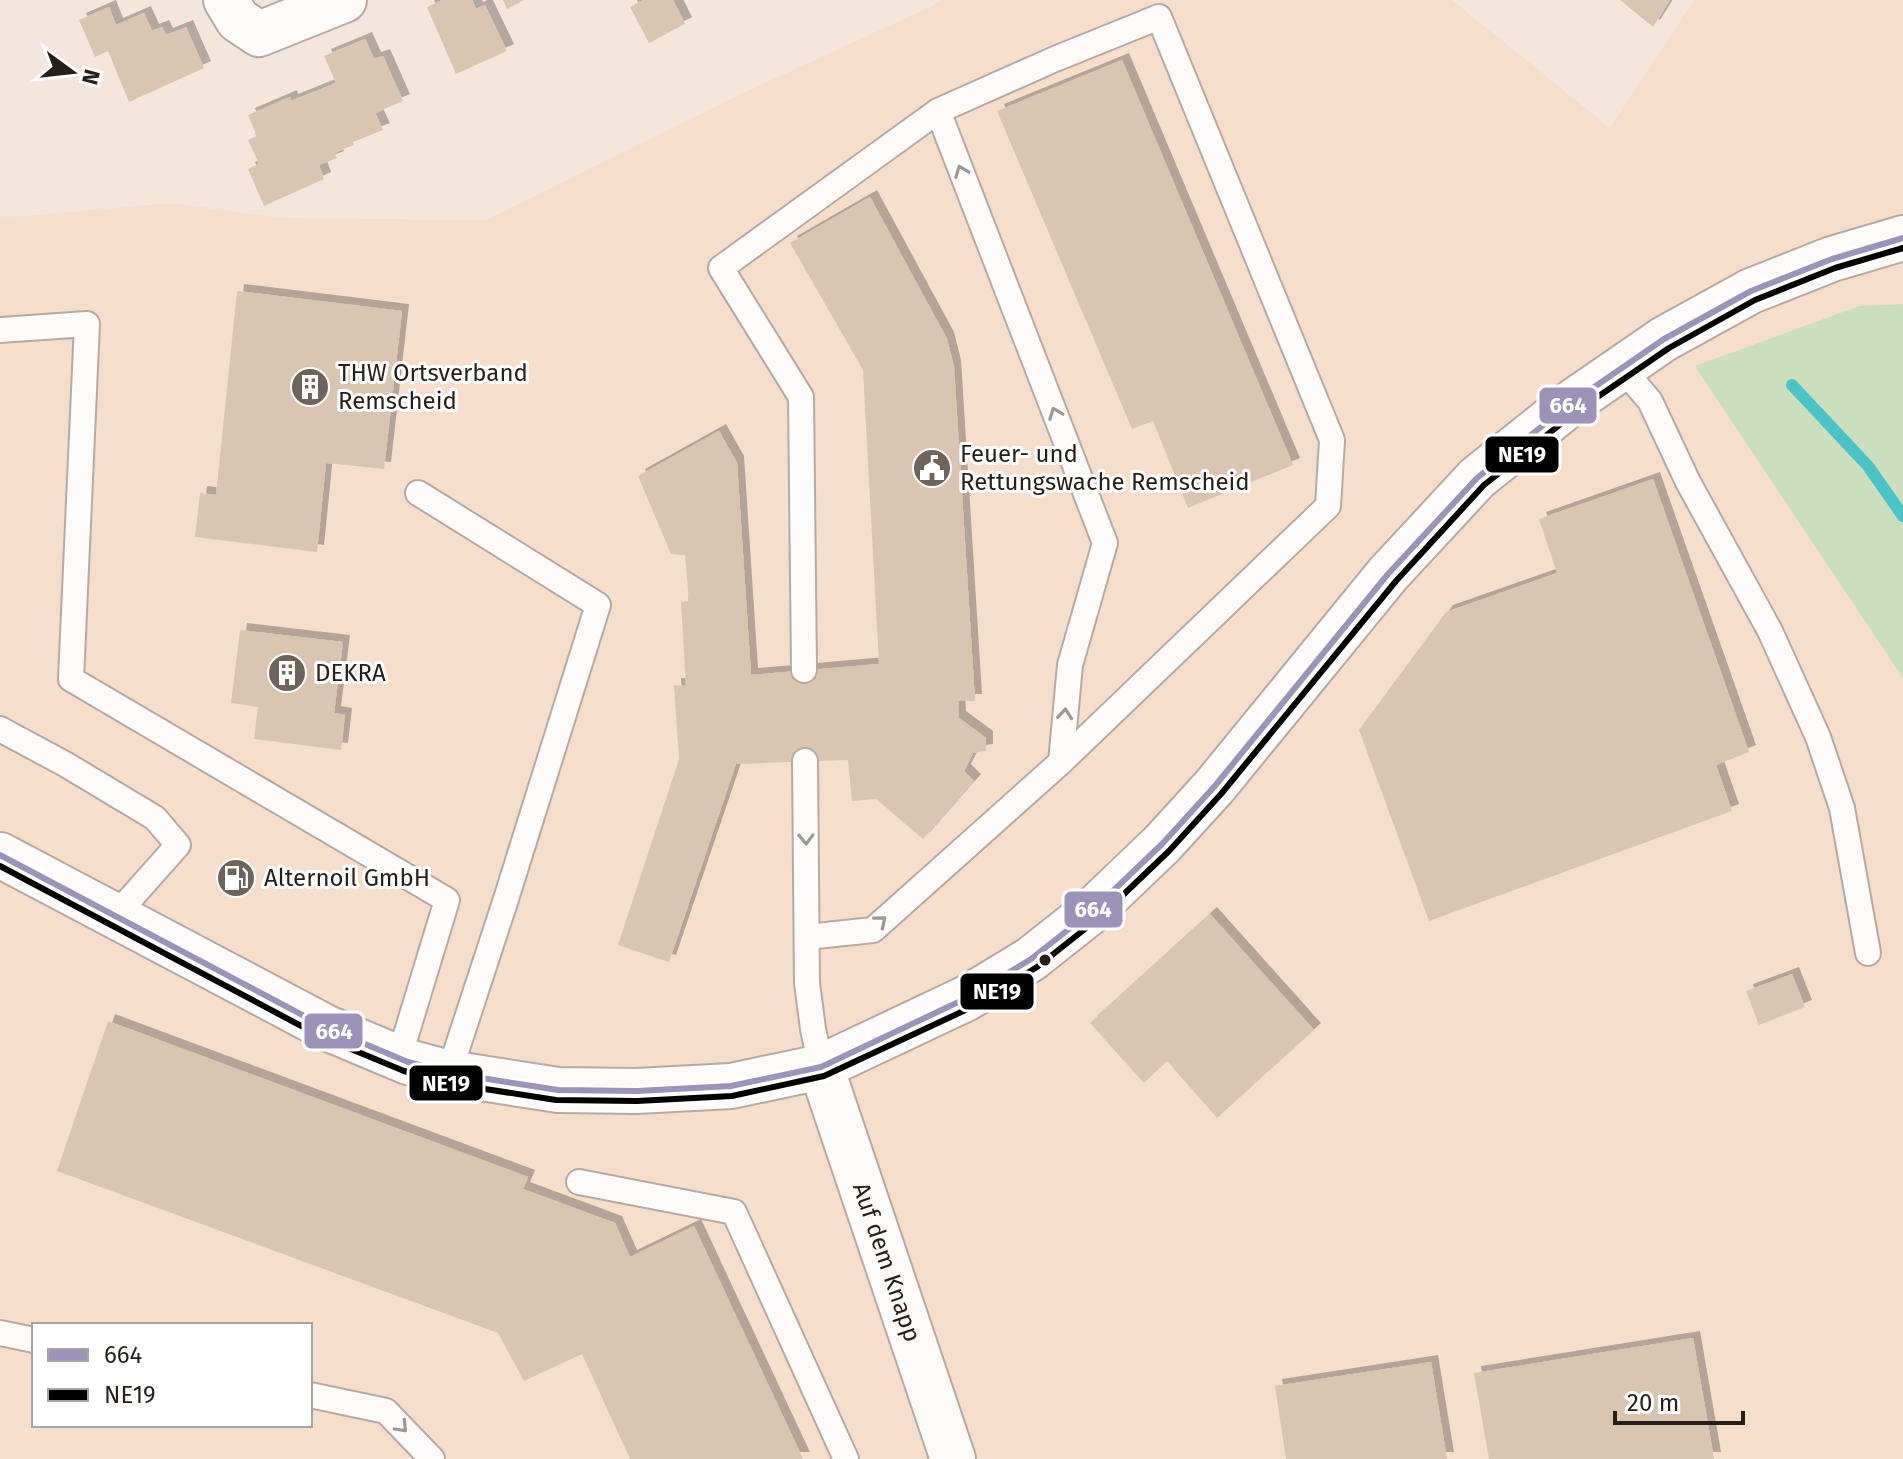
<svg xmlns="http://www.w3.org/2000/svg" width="1903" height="1459" font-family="'Fira Sans',sans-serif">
  <defs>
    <filter id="shadow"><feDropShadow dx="7" dy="-7" stdDeviation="0" flood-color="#0004"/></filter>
  </defs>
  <rect width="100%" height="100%" fill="#f4e6dc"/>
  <path fill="#f6decd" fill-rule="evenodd" d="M940,0h512l158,128 84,-128h209v304l-44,2 -163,60 207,312v781h-1903v-1241l171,-15 112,15 203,2 259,-128 185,-85zM34,1325h276v100h-276z"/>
  <polygon fill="#cbdebd" points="1903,304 1903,678 1695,366 1859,306"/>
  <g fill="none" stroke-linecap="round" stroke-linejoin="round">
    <polyline stroke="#4ac4c8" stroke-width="12" points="1792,385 1868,466 1903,516"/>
  </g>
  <g fill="#d8c6b3" filter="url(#shadow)">
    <polygon points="442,0 472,0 476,9 485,5 507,51 456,74 427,7"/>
    <polygon points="503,0 524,0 507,9"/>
    <polygon points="643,0 673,0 685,24 649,43 630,7"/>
    <polygon points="1620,0 1670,0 1653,27"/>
    <polygon points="109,7 116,25 144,13 152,31 162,27 166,35 186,27 204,68 129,102 108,51 95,57 79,20"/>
    <polygon points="365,39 374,59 383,56 403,101 375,113 383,130 353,142 354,145 334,153 337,158 319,165 324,179 264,206 248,169 259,164 248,140 257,136 248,115 290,97 291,101 336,83 324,56"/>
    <polygon points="1122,60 1293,465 1188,508 1153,421 1132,429 997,111"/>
    <polygon points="870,197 947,339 954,367 975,701 958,701 959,718 986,738 986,751 973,753 964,771 974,781 923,839 876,799 852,801 848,760 736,764 669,962 618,945 679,759 674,685 686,686 681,602 689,601 685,555 671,554 638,476 719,431 737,463 751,675 879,664 863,370 790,243"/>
    <polygon points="237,291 402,311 384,469 326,463 317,552 195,537 200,493 216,495"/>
    <polygon points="1653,479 1749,752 1716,765 1732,811 1429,921 1359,730 1446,612 1557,573 1539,519"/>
    <polygon points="240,630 343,642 334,713 345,715 341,750 254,739 258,707 231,703"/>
    <polygon points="1210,914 1314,1030 1217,1118 1167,1061 1144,1083 1090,1023"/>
    <polygon points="1792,974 1805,1007 1759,1025 1746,991"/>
    <polygon points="108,1021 528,1177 523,1189 615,1223 630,1257 694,1226 803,1459 630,1459 582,1354 524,1381 498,1333 57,1171"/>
    <polygon points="1693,1338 1714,1459 1489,1459 1474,1373"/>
    <polygon points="1431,1362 1447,1459 1286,1459 1275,1386"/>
  </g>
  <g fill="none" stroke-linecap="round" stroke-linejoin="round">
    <defs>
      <g id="service">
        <polyline points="938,111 1055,59 1159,17 1332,440 1328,506 1061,762"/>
        <polyline points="0,330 87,324 71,679 447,900 399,1058"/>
        <polyline points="1622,368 1650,401 1688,482 1770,631 1818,737 1842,808 1868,953"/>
        <polyline points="418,493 598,605 506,899 449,1073"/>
        <polyline points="804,670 801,397 721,268 938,111 1105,543 1070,665 1061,762 873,930 807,937"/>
        <polyline points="0,729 65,764 155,818 178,845 115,916"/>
        <polyline points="805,761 807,983 813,1029 821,1067"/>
        <polyline points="579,1182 734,1212 846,1459"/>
        <polyline points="0,1333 34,1340"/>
        <polyline points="310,1395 386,1411 432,1459"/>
      </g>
      <g id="minor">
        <polyline points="226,0 238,20 259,34 344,0"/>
        <polyline points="0,855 327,1028 408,1062 449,1073 558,1090 637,1091 731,1086 821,1067 967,998 1031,959 1093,910 1162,844 1214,787 1388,574 1477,478 1571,403 1664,339 1751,291 1832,259 1903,238"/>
        <path id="s1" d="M821,1067l132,392"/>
      </g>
    </defs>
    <use href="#service" stroke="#b5aba3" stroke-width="28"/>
    <use href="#minor" stroke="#b5aba3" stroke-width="48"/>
    <use href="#service" stroke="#fdfbfa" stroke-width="24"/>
    <use href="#minor" stroke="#fdfbfa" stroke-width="44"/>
    <defs>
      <polyline id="bus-1" points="0,855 327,1028 408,1062 449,1073 558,1090 637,1091 731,1086 821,1067 967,998 1031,959 1093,910 1162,844 1214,787 1388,574 1477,478 1571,403 1664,339 1751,291 1832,259 1903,238"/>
      <polyline id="bus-2" points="0,866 322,1037 404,1071 446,1083 556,1100 637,1101 732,1096 824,1076 972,1007 1037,967 1100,917 1169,851 1221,794 1396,581 1484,485 1577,411 1669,348 1755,300 1835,268 1903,248"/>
    </defs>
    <use href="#bus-1" stroke="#fff" stroke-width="12"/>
    <use href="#bus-2" stroke="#fff" stroke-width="12"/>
    <use href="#bus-1" stroke="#9c94b8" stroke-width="6"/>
    <use href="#bus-2" stroke="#000" stroke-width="6"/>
  </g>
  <defs><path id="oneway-chevron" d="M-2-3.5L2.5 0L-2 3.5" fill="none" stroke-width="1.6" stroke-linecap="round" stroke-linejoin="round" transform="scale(2)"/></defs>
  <g stroke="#9d9894">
    <use href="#oneway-chevron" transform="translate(961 171) rotate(-111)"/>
    <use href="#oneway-chevron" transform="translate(1055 413) rotate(-111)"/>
    <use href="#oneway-chevron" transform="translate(1065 714) rotate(-85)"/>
    <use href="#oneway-chevron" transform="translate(806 839) rotate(89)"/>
    <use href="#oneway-chevron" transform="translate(881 921) rotate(-39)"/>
    <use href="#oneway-chevron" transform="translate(402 1427) rotate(46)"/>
  </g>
  <defs>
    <symbol id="building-disc" viewBox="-11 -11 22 22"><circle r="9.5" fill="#6f645c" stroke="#fff"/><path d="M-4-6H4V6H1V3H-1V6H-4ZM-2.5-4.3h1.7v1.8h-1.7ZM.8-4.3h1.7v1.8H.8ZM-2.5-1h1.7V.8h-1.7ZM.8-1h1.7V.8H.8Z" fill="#fff"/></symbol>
    <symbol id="civic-disc" viewBox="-11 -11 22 22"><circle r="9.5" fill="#6f645c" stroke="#fff"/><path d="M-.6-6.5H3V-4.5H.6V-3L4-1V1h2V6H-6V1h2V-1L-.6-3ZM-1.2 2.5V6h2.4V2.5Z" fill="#fff"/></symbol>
    <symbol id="fuel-disc" viewBox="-11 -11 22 22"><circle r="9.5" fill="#6f645c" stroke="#fff"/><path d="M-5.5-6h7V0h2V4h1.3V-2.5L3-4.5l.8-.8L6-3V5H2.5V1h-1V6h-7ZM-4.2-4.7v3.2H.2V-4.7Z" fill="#fff"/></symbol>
  </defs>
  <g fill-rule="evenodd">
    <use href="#building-disc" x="288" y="365" width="44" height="44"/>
    <use href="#civic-disc" x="910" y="446" width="44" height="44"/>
    <use href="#building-disc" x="265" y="651" width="44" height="44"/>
    <use href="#fuel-disc" x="214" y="856" width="44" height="44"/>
  </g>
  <circle fill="#271e17" stroke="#fff" stroke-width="3" cx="1045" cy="960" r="7"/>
  <g text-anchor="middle" stroke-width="6" stroke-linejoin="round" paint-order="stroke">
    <g font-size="24" fill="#271e17" stroke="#fff" text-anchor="start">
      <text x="338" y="381">THW Ortsverband<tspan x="338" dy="28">Remscheid</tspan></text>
      <text x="960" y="462">Feuer- und<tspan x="960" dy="28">Rettungswache Remscheid</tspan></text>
      <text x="315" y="681">DEKRA</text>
      <text x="264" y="886">Alternoil GmbH</text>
    </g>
    <g font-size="24" fill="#271e17" stroke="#fff">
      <text dy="8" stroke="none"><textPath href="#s1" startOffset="206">Auf dem Knapp</textPath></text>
    </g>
  </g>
  <g stroke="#fff" stroke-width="3">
    <rect x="1538" y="386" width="60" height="39" rx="8" fill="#9c94b8"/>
    <rect x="1484" y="435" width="76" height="39" rx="8" fill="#000"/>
    <rect x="1063" y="890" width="61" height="39" rx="8" fill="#9c94b8"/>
    <rect x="959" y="972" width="76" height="39" rx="8" fill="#000"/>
    <rect x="303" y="1012" width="61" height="38" rx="8" fill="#9c94b8"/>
    <rect x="408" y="1064" width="76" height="38" rx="8" fill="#000"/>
  </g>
  <g font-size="22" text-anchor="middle" font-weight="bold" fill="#fff">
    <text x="1568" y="413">664</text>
    <text x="1522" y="462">NE19</text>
    <text x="1093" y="917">664</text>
    <text x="997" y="999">NE19</text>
    <text x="334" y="1039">664</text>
    <text x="446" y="1091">NE19</text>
  </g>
  <rect x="32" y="1323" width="280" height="104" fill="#ffffff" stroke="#a9a5a2" stroke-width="2"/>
  <rect x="48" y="1349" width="40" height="12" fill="#9c94b8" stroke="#a9a5a2" stroke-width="2"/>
  <text x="104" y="1363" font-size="24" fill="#271e17">664</text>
  <rect x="48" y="1389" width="40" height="12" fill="#000000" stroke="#a9a5a2" stroke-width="2"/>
  <text x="104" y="1403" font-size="24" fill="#271e17">NE19</text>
  <g transform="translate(72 72) rotate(105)" stroke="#ffffff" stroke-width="6" paint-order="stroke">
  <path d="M0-6L14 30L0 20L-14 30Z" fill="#271e17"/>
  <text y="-12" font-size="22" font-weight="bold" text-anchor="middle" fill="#271e17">N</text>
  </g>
  <path d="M1615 1411v12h128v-12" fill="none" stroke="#271e17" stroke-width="4"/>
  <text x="1627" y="1411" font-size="24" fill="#271e17" stroke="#ffffff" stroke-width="6" paint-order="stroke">20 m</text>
</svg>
